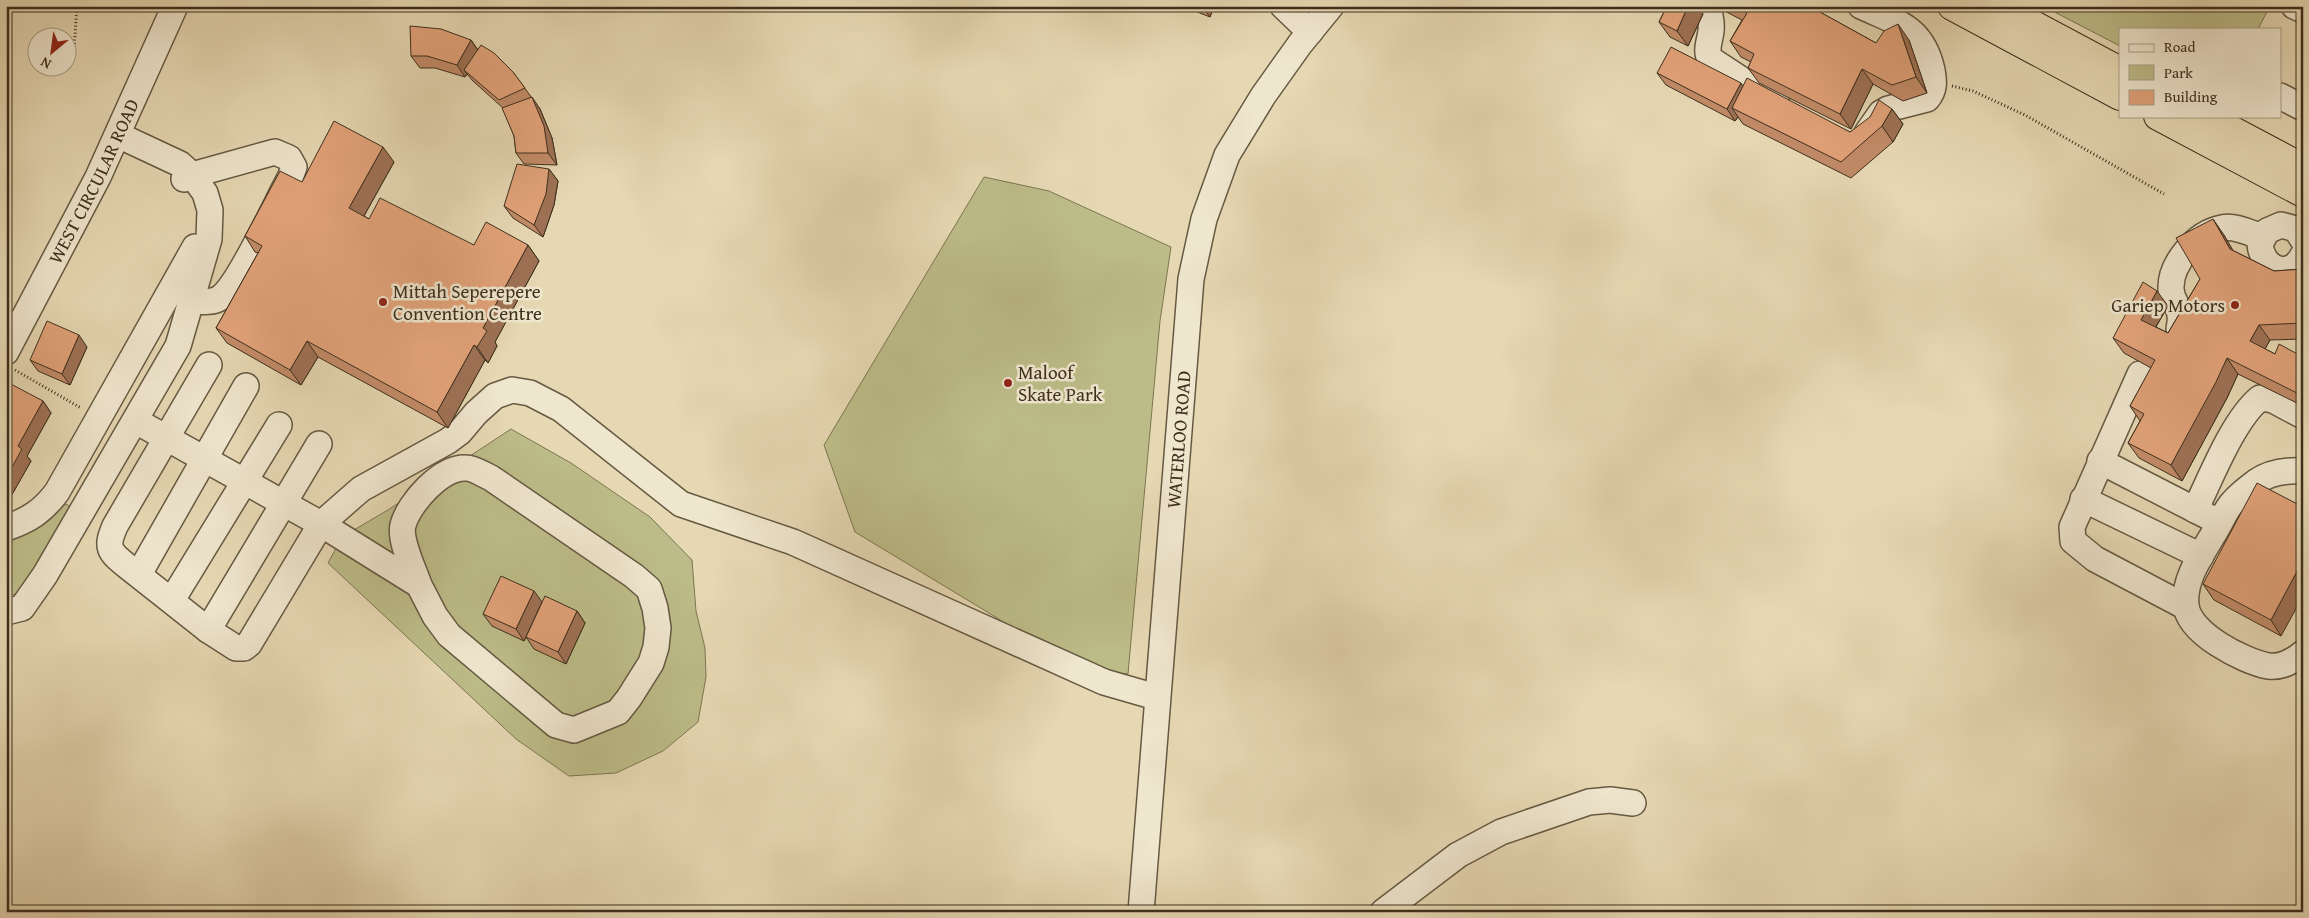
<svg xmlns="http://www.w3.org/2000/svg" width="2309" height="918" font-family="'Gentium Book Plus',serif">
  <rect width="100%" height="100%" fill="#e6d8b3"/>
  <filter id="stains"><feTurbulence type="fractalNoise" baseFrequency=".004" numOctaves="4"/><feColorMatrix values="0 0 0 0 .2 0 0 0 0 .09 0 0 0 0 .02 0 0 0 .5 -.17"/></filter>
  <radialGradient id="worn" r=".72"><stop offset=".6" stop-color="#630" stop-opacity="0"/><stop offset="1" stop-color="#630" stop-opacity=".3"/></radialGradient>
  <g fill="#bcbc88" stroke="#7c7652">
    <polygon points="2043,6 2270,6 2258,29 2120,29 2120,46"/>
    <polygon points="984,177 1049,191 1171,247 1160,321 1128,674 1083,670 855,532 824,445"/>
    <polygon points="511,429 571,463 650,517 692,560 696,611 705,648 706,677 698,722 663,751 616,773 569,776 516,739 328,563 342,537 388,510"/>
    <polygon points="66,504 80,512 24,594 6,595 6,535 55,513"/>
  </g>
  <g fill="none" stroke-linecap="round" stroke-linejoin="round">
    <defs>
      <g id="minor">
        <polyline points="1283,6 1310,32"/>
        <path d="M1707,6c3,8 5,16 4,25 -1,10 -6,19 -1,28l32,21 34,18"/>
        <path d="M1861,6c36,17 61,20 71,64 2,11 3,20 -5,29l-39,10 -7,4 -14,20"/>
        <polyline points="2294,6 2303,10"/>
        <polyline points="2280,96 2303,108"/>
        <path d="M184,179l8,-4 83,-23 14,6 5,9 -4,11c-13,23 -53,112 -72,121 -7,4 -18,2 -26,2"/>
        <path d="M2303,240l-7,-11 -15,-4 -14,6 -7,13c2,26 31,36 43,11"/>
        <path d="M2179,329c5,-24 -7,-23 -8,-40 -1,-25 25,-56 51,-61 13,-3 28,5 40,9"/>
        <path id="s1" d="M6,352l92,-175 77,-171"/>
        <path d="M209,365l-94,161c-9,21 -7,25 12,40l81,64 28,18h8l5,-4 72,-120 40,-35 87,-48 12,-9 16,-19 19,-17 17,-6 18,3 31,16 120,95 112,38 311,140 52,15"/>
        <polyline points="2140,374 2072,527 2073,541 2095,559 2186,607"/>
        <path d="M136,421l185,103 98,61 16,31 14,19 107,90 18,5 44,-18 11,-14 22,-35 5,-16 2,-19 -3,-20 -6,-19 -15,-13 -143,-98c-7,-3 -17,-10 -25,-10 -25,-1 -57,35 -63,57 -4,15 11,45 16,60"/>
        <polyline points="2100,461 2209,517"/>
        <path d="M2303,471c-17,-1 -33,1 -47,11 -8,6 -17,13 -23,20 -7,7 -11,18 -16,26 -13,23 -34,50 -31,77 2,28 57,56 82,61 12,2 26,-5 35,-13"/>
        <polyline points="2083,499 2201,556"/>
        <path d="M2195,510c16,-32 38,-90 65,-112l13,2 30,16"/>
        <path d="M6,528c23,-8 37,-17 51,-36l138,-245"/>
        <polyline points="139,574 246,386"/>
        <polyline points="172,600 279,425"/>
        <polyline points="6,612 22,608 45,575 178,346 209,239 210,210 205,193 192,175 180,164 118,135"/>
        <polyline points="208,630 319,444"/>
        <path id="s2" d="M1141,912l50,-633 13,-60 23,-64 36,-59 37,-52 31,-38"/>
        <polyline points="1383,912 1458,855 1501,832 1589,802 1610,800 1633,803"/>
      </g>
      <g id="highway">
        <polyline points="1952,6 2120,96"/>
        <polyline points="1998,6 2120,71"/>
        <polyline points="2158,116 2303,193"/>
        <polyline points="2205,116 2303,168"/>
      </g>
    </defs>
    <use href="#minor" stroke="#665942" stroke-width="28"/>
    <use href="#highway" stroke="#3c2f1d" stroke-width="30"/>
    <g stroke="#3c2f1d" stroke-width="3" stroke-dasharray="1 2.5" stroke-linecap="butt">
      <polyline points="74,51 77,6"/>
      <polyline points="1952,86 1973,91 2025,115 2164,194"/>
      <polyline points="15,370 81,408"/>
    </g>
    <use href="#minor" stroke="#efe6ce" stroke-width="25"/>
    <use href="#highway" stroke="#e6d8b3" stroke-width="28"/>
  </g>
  <g fill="#c28b68" stroke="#3c2f1d">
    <polygon points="1182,6 1214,6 1210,17"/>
    <polygon points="1657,6 1697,6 1703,14 1688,46 1670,37 1659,22 1665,10"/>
    <polygon points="1715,6 1809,6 1876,43 1909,40 1927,93 1903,101 1873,84 1851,129 1759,83 1748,68 1751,62 1741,57 1730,41 1742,20"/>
    <polygon points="471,40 478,50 513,72 540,109 552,138 557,165 524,164 516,153 514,136 503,108 473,81 467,74 465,77 435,68 420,68 411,56"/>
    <polygon points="1657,73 1743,86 1850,132 1892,109 1903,124 1893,142 1851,178 1743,124 1738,117 1735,121 1666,85"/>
    <polygon points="394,162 364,216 369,219 474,245 528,245 539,261 495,342 497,346 488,363 485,360 448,428 318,357 301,385 227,343 216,328 258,253 255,252 245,236 302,182"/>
    <polygon points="549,169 558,181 554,205 543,237 513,218 504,206"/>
    <polygon points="2224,235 2232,250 2274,271 2303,269 2303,339 2270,340 2265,349 2275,354 2303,357 2303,406 2238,374 2227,398 2182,481 2139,458 2128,443 2140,421 2130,406 2151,368 2124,353 2113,338 2168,306 2156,327 2168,333 2200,279"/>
    <polygon points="87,347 70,385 38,371 30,360"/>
    <polygon points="6,387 43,401 51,413 27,456 31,461 10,498 6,497"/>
    <polygon points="2303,507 2281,636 2214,600 2203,584"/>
    <polygon points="542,602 577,611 585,623 566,664 534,649 526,637 524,641 492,626 483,614"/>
  </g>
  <g fill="#9e7155" stroke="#3c2f1d">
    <polygon points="1202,6 1214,6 1210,17"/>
    <polygon points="1688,6 1697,6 1703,14 1688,46 1677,31"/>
    <polygon points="1898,24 1909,40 1927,93 1916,77"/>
    <polygon points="471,40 479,52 464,70 467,74 465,77 457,65"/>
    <polygon points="1862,69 1873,84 1851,129 1840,114"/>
    <polygon points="1741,83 1749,95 1732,108 1738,117 1735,121 1727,109"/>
    <polygon points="532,97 540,109 552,138 557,165 548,153"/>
    <polygon points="1892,109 1903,124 1893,142 1882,126"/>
    <polygon points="383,147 394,162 360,223 349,208"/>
    <polygon points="549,169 558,181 554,205 543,237 534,225"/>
    <polygon points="2213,219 2224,235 2241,264 2230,249"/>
    <polygon points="528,245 539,261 495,342 497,346 488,363 477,347 483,328"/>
    <polygon points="2157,291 2168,306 2151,335 2141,320"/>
    <polygon points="2259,325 2270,340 2261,356 2250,341"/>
    <polygon points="79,335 87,347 70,385 62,374"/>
    <polygon points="307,341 318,357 301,385 290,370"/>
    <polygon points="474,345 485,360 448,428 437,412"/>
    <polygon points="2227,358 2238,374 2227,398 2182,481 2171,465"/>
    <polygon points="43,401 51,413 27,456 31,461 10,498 6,494 6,478 18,446"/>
    <polygon points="2303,560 2303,596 2281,636 2271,620"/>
    <polygon points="534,591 542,602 524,641 516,629"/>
    <polygon points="577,611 585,623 566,664 558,652"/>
  </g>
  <g fill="#e2a279" stroke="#3c2f1d">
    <polygon points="1667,6 1688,6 1677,31 1659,22"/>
    <polygon points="1734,6 1809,6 1876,43 1884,31 1898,24 1916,77 1892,85 1862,69 1840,114 1748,68 1754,54 1730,41 1747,13"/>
    <polygon points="410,26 441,29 471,40 457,65 427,56 411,56"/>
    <polygon points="481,45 494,53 513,72 525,88 499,100 464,70"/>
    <polygon points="1671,47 1741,83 1727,109 1657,73"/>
    <polygon points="1747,78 1850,132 1870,117 1879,100 1892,109 1882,126 1841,162 1732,108"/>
    <polygon points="532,97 544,126 548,153 516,153 514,136 502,108"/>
    <polygon points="334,121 383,147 349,208 369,219 380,198 474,245 486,222 528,245 483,328 487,331 477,347 474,345 437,412 307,341 290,370 216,328 262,246 245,236 280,171 302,182"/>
    <polygon points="517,164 549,169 546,194 534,225 504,206"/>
    <polygon points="2213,219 2230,249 2274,271 2303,269 2303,323 2259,325 2250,341 2275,354 2279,344 2303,357 2303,396 2227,358 2216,382 2171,465 2128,443 2144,414 2130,406 2155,360 2113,338 2143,282 2157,291 2141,320 2168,333 2200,279 2176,238"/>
    <polygon points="47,321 79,335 62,374 30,360"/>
    <polygon points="9,383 43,401 18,446 22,449 6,478 6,450 9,445 6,443 6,387"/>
    <polygon points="2257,483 2303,507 2303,560 2271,620 2203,584"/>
    <polygon points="501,576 534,591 516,629 483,614"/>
    <polygon points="545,596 577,611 558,652 526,637"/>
  </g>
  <g fill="#8f2418" stroke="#efe6ce" stroke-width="2">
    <circle cx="383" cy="302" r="5"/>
    <circle cx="2235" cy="305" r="5"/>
    <circle cx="1008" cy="383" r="5"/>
  </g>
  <g text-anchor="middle" stroke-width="5" stroke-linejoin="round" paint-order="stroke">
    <g font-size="19" fill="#3c2f1d" stroke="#efe6ce">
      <text dy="7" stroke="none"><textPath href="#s1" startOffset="192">WEST CIRCULAR ROAD</textPath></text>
      <text dy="7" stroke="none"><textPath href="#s2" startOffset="474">WATERLOO ROAD</textPath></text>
    </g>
    <g font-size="19" fill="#3c2f1d" stroke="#efe6ce" text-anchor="start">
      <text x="393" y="298">Mittah Seperepere<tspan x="393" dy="22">Convention Centre</tspan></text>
      <text x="2225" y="312" text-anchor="end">Gariep Motors</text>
      <text x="1018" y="379">Maloof<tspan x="1018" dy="22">Skate Park</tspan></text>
    </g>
  </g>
  <rect width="2309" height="918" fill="none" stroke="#e6d8b3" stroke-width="25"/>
  <rect x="8" y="8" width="2294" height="903" fill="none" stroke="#3c2f1d" stroke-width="2.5"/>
  <rect x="12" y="12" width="2284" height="893" fill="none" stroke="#3c2f1d"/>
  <rect x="2119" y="28" width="162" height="90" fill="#efe6ce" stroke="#a79d87"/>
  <rect x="2129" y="44" width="25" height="8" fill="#efe6ce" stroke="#a79d87"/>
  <text x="2164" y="52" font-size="15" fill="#3c2f1d">Road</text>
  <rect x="2129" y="65" width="25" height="15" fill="#bcbc88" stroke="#a79d87"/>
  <text x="2164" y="78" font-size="15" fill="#3c2f1d">Park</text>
  <rect x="2129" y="90" width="25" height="15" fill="#e2a279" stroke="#a79d87"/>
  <text x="2164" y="102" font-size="15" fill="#3c2f1d">Building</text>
  <g transform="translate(52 52) rotate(209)"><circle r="24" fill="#efe6ce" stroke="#a79d87"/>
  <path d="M0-4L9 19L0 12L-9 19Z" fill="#8f2418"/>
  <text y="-8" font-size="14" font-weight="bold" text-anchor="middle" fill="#3c2f1d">N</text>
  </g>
  <rect width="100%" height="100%" filter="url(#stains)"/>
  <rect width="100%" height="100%" fill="url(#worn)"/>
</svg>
